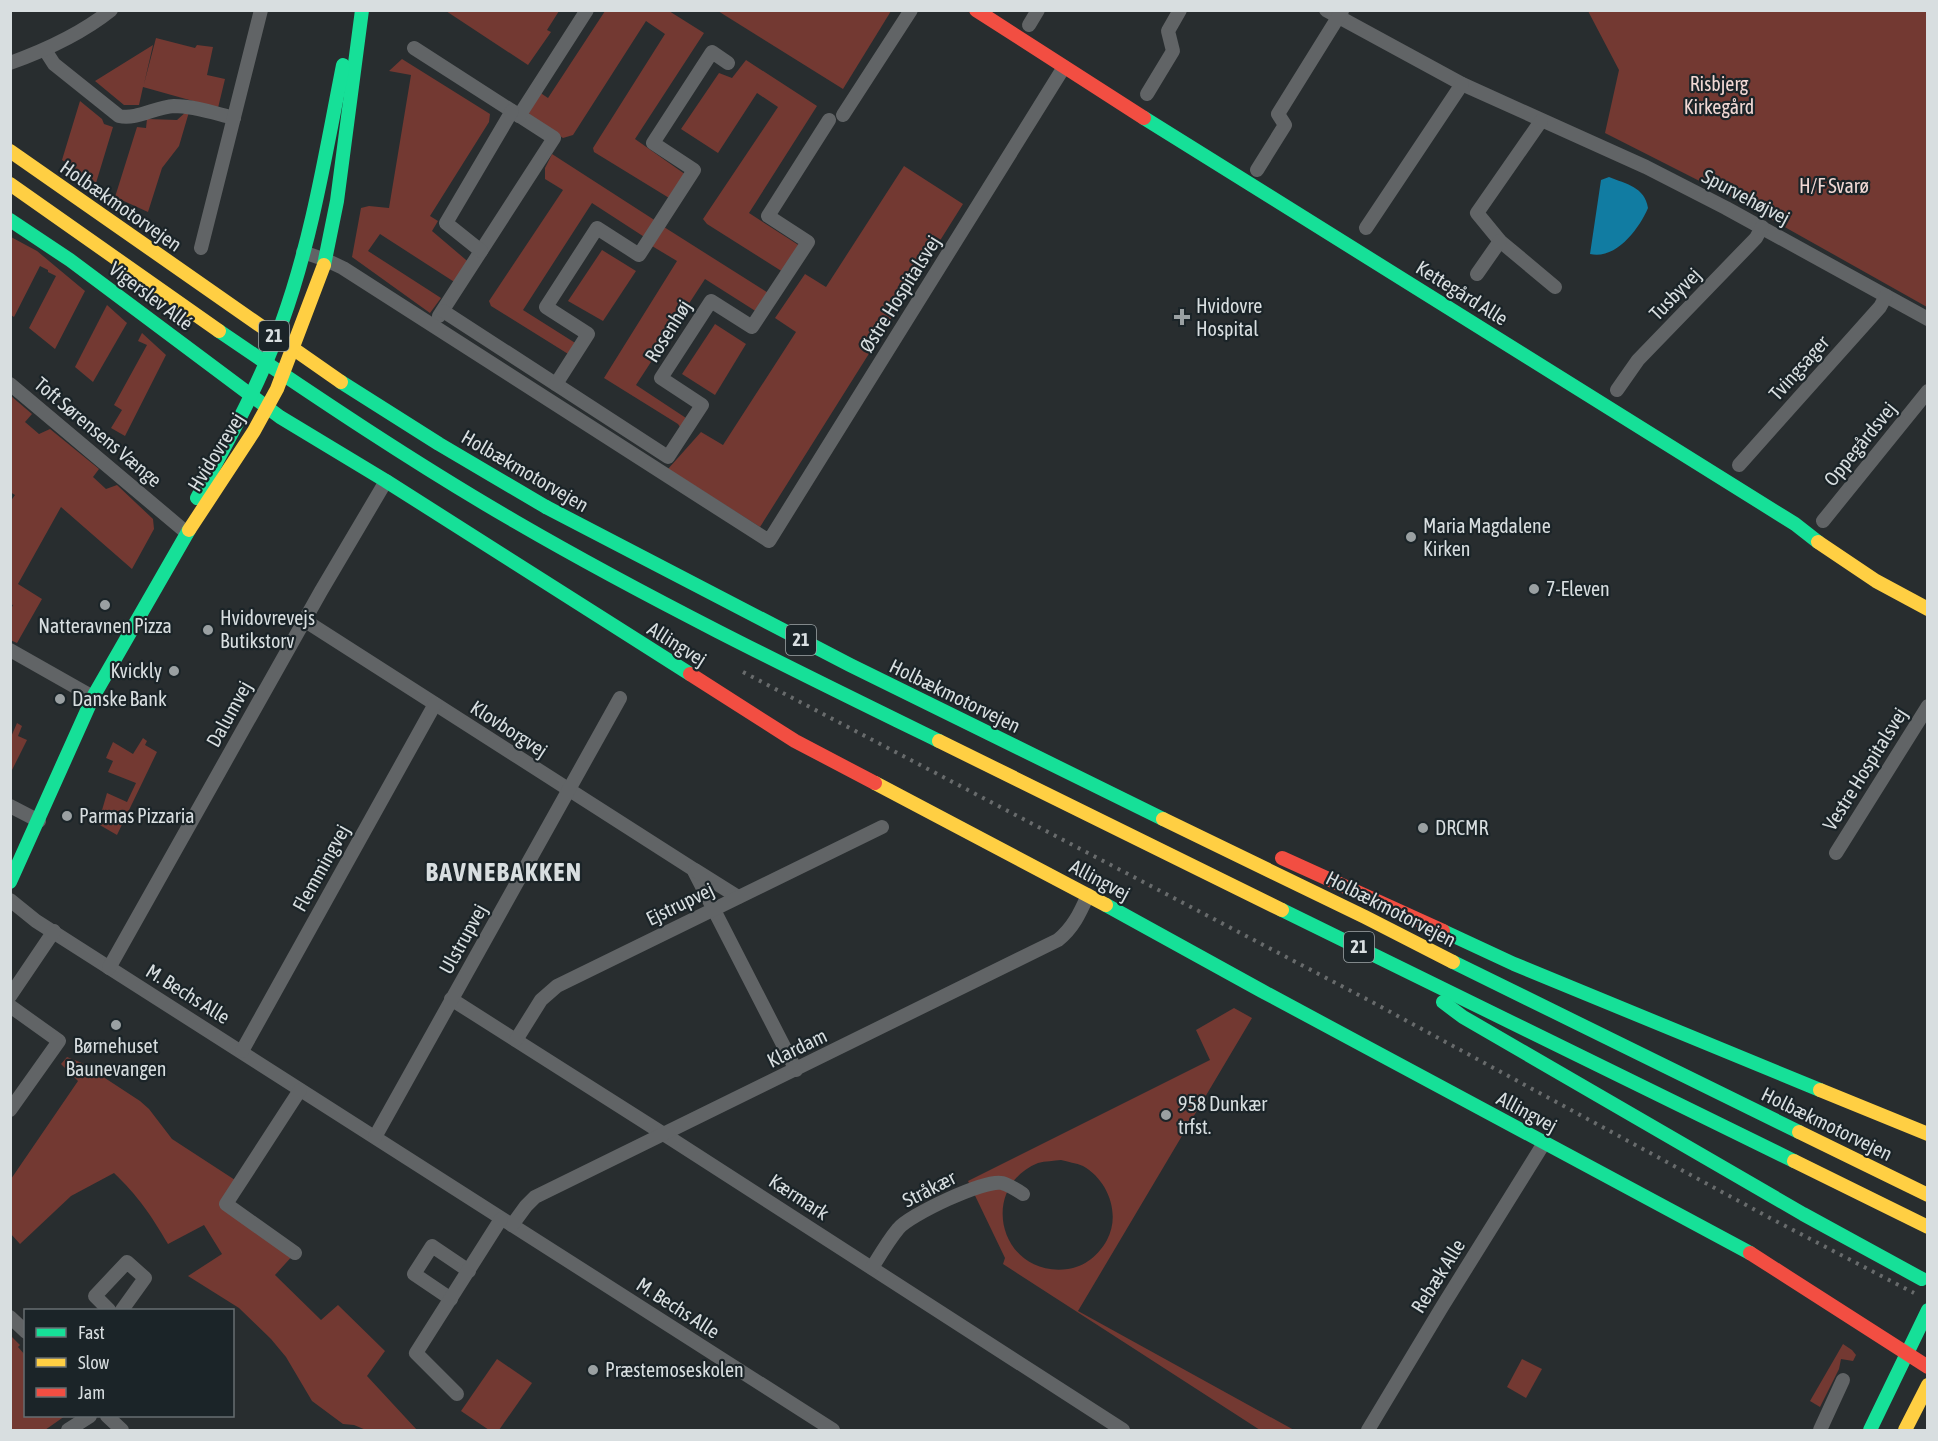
<svg xmlns="http://www.w3.org/2000/svg" width="1938" height="1441" font-family="'Asap Condensed',sans-serif">
  <rect width="100%" height="100%" fill="#282d2f"/>
  <g fill="#733932" fill-rule="evenodd">
    <polygon points="625,10 669,11 704,33 635,139 689,177 674,201 594,152 593,148 665,34 646,21 573,135 563,138 530,115 525,107 536,90 548,98 605,11"/>
    <polygon points="446,11 559,11 547,30 551,32 528,65"/>
    <polygon points="718,11 891,11 843,89"/>
    <polygon points="1588,11 1927,11 1927,307 1735,199 1605,133 1619,70"/>
    <polygon points="156,38 195,48 197,45 213,47 207,75 225,79 218,108 143,87 139,105 124,105 95,81 153,45 144,84"/>
    <polygon points="402,59 490,114 489,122 430,216 438,221 432,231 472,265 459,285 380,234 368,251 441,298 430,313 352,257 361,208 369,206 389,208 411,75 389,71"/>
    <polygon points="746,60 817,106 749,213 800,246 783,272 707,224 703,219 778,107 757,93 718,153 681,129 719,73 732,78"/>
    <polygon points="80,101 102,119 104,124 113,127 96,183 62,160"/>
    <polygon points="187,111 189,112 179,146 162,168 148,212 115,197 137,127 146,128 147,119 177,120"/>
    <polygon points="552,154 659,223 649,240 592,203 523,310 580,346 573,357 491,306 489,301 563,190 545,179 545,168"/>
    <polygon points="904,166 963,204 760,527 668,469 701,432 723,445 796,332 775,318 805,274 826,287"/>
    <polygon points="664,227 773,296 757,312 705,279 636,385 689,420 682,430 678,424 604,378 677,261 652,246"/>
    <polygon points="11,237 37,251 85,291 55,349 29,328 56,276 48,272 48,270 40,266 14,317 11,315"/>
    <polygon points="602,250 636,271 603,321 568,301"/>
    <polygon points="107,305 127,323 93,382 75,367"/>
    <polygon points="715,324 746,344 715,395 682,374"/>
    <polygon points="142,333 166,355 125,436 111,428 122,410 114,405 147,345 138,341"/>
    <polygon points="11,396 32,414 25,422 39,434 50,429 99,469 93,477 106,489 117,485 153,519 154,529 132,569 61,507 18,584 42,599 17,643 10,640 11,609 13,605 10,604 10,502 15,495 10,492"/>
    <polygon points="17,723 22,726 18,736 27,740 11,772 11,737"/>
    <polygon points="143,738 147,741 145,745 157,752 117,835 98,824 107,793 127,802 136,783 108,772 113,761 106,758 113,742 133,754"/>
    <path d="M1234,1008l18,10 -174,293 216,119h-34l-257,-166 2,-6 -37,-77 242,-121 -14,-30zM1061,1160c7,2 15,3 22,6 25,14 38,48 24,74 -8,15 -23,27 -39,29 -68,9 -91,-81 -30,-106 7,-2 16,-2 23,-3z"/>
    <path d="M67,1057l15,6 58,38 9,8 23,30 63,41 -13,24 73,49 -20,22 46,45 17,-15 47,46 -18,25 50,54h-51l-12,-5 -11,-1 -31,-23 -26,-44 -15,-18 -32,-31 -51,-32 34,-22 -18,-29 -36,19c-17,-29 -30,-48 -54,-71l-43,23 -51,48 -9,-10v-55l67,-98 -17,-17z"/>
    <polygon points="10,1335 20,1345 18,1347 25,1355 26,1416 65,1416 45,1430 11,1430"/>
    <polygon points="1843,1344 1852,1350 1856,1355 1853,1361 1841,1359 1839,1369 1820,1407 1810,1401"/>
    <polygon points="497,1359 532,1383 499,1430 489,1430 461,1411"/>
    <polygon points="1522,1359 1542,1369 1526,1398 1507,1387"/>
  </g>
  <path fill="#117ca2" d="M1609,177c17,7 36,10 39,31 -9,21 -32,52 -58,46l11,-74z"/>
  <g fill="none" stroke-linecap="round" stroke-linejoin="round">
    <g stroke="#616466" stroke-width="14">
      <polyline points="1326,10 1462,84 1646,167 1726,208 1928,319"/>
      <polyline points="1029,25 1038,10"/>
      <polyline points="414,48 554,138 439,316"/>
      <path d="M45,50l9,14 65,52c18,4 36,-9 55,-10 20,0 40,7 60,12"/>
      <path d="M10,63c36,-13 71,-29 101,-53"/>
      <polyline points="1147,94 1173,51 1168,31 1180,10"/>
      <polyline points="843,115 911,10"/>
      <polyline points="519,116 587,10"/>
      <polyline points="1541,121 1477,213 1500,241 1555,287"/>
      <polyline points="1257,170 1285,125 1278,114 1342,11"/>
      <polyline points="1366,228 1462,84"/>
      <polyline points="201,248 261,10"/>
      <polyline points="481,251 446,223 512,111"/>
      <polyline points="303,252 326,260 343,268 769,541 1064,67"/>
      <polyline points="1477,274 1500,241"/>
      <polyline points="443,311 668,457 702,405 661,378 711,301 752,327 808,242 768,216 829,120"/>
      <polyline points="10,384 187,533"/>
      <polyline points="556,384 588,334 546,307 597,228 639,255 694,170 653,143 712,52 728,63"/>
      <polyline points="1617,390 1638,360 1756,238 1762,227"/>
      <polyline points="1739,465 1880,307 1886,296"/>
      <polyline points="1823,521 1928,391"/>
      <polyline points="304,620 693,869 796,1070"/>
      <polyline points="10,650 93,697"/>
      <polyline points="10,806 39,821"/>
      <polyline points="1836,853 1928,706"/>
      <polyline points="695,870 738,897"/>
      <polyline points="10,900 36,921 833,1430"/>
      <polyline points="109,968 321,591 386,481"/>
      <polyline points="10,996 54,931"/>
      <polyline points="451,999 673,1140 1123,1430"/>
      <polyline points="10,1006 59,1041 10,1110"/>
      <polyline points="516,1040 541,1000 557,986 882,827"/>
      <polyline points="242,1051 435,704"/>
      <polyline points="375,1137 620,698"/>
      <path d="M512,1225l14,-19 9,-9 523,-257c15,-12 22,-27 30,-45"/>
      <polyline points="295,1253 226,1204 300,1090"/>
      <path d="M872,1268c8,-13 16,-27 26,-39 11,-14 87,-50 104,-46 7,2 15,7 21,11"/>
      <polyline points="451,1299 414,1274 432,1246 469,1271"/>
      <polyline points="109,1310 95,1296 127,1262 145,1278 122,1310"/>
      <polyline points="10,1317 26,1332"/>
      <polyline points="457,1394 416,1353 501,1219"/>
      <polyline points="107,1416 122,1430"/>
      <polyline points="68,1430 90,1416"/>
      <polyline points="1368,1430 1442,1307 1544,1143"/>
      <polyline points="1820,1430 1843,1380"/>
    </g>
    <g stroke="#16e098" stroke-width="14">
      <polyline points="1144,118 1795,524 1818,542"/>
      <polyline points="10,220 70,260 280,417 386,481 690,674"/>
      <polyline points="324,265 337,201 362,10"/>
      <path d="M219,331c97,66 195,132 297,191 138,80 280,149 423,219"/>
      <polyline points="341,382 439,444 546,507"/>
      <path d="M197,498c31,-57 63,-114 85,-176 30,-83 44,-171 61,-257"/>
      <polyline points="546,507 850,665 1163,819"/>
      <polyline points="10,882 93,697 189,530"/>
      <polyline points="1106,905 1262,991 1750,1253"/>
      <polyline points="1282,910 1794,1161"/>
      <polyline points="1443,931 1514,964 1820,1090"/>
      <polyline points="1453,962 1799,1132"/>
      <polyline points="1443,1002 1463,1017 1803,1214 1922,1279"/>
      <polyline points="1870,1430 1928,1310"/>
    </g>
    <g stroke="#ffcf43" stroke-width="14">
      <polyline points="10,151 341,382"/>
      <polyline points="10,184 219,331"/>
      <polyline points="189,530 254,431 277,389 324,265"/>
      <polyline points="1818,542 1876,581 1928,609"/>
      <polyline points="939,741 1282,910"/>
      <polyline points="875,783 1106,905"/>
      <polyline points="1163,819 1365,917 1453,962"/>
      <polyline points="1820,1090 1928,1134"/>
      <polyline points="1799,1132 1928,1195"/>
      <polyline points="1794,1161 1928,1227"/>
      <polyline points="1905,1430 1928,1385"/>
    </g>
    <g stroke="#f24e42" stroke-width="14">
      <polyline points="976,10 1144,118"/>
      <polyline points="690,674 795,741 875,783"/>
      <polyline points="1282,858 1443,931"/>
      <polyline points="1750,1253 1928,1367"/>
    </g>
    <polyline stroke="#686b6c" stroke-width="4" stroke-dasharray="3 6" stroke-linecap="butt" points="743,672 1372,1002 1770,1218 1914,1293"/>
  </g>
  <g fill="#9aa0a2" stroke="#1b2428" stroke-width="2">
    <path d="M1179 308h6v6h6v6h-6v6h-6v-6h-6v-6h6z"/>
    <circle cx="1411" cy="537" r="6"/>
    <circle cx="1534" cy="589" r="6"/>
    <circle cx="105" cy="605" r="6"/>
    <circle cx="208" cy="630" r="6"/>
    <circle cx="174" cy="671" r="6"/>
    <circle cx="60" cy="699" r="6"/>
    <circle cx="67" cy="816" r="6"/>
    <circle cx="1423" cy="828" r="6"/>
    <circle cx="116" cy="1025" r="6"/>
    <circle cx="1166" cy="1115" r="6"/>
    <circle cx="593" cy="1370" r="6"/>
  </g>
  <g text-anchor="middle" stroke-width="4.5" stroke-linejoin="round" paint-order="stroke">
    <g fill="#1b2428" stroke="#9fa6a9" stroke-width="1.5">
      <rect x="259" y="321" width="30" height="30" rx="4.5"/>
      <rect x="786" y="625" width="30" height="30" rx="4.5"/>
      <rect x="1344" y="932" width="30" height="30" rx="4.5"/>
    </g>
    <g font-size="18" font-weight="bold" fill="#d8dee0">
      <text x="274" y="342">21</text>
      <text x="801" y="646">21</text>
      <text x="1359" y="953">21</text>
    </g>
    <g font-size="20" fill="#f1d8d4" stroke="#1b2428">
      <text x="1719" y="91">Risbjerg<tspan x="1719" dy="23">Kirkegård</tspan></text>
      <text x="1834" y="193">H/F Svarø</text>
    </g>
    <g font-size="20" fill="#d8dee0" stroke="#1b2428">
      <text transform="translate(1746 197) rotate(28)" y="7">Spurvehøjvej</text>
      <text transform="translate(121 206) rotate(35)" y="7">Holbækmotorvejen</text>
      <text transform="translate(1462 293) rotate(32)" y="7">Kettegård Alle</text>
      <text transform="translate(900 294) rotate(-58)" y="7">Østre Hospitalsvej</text>
      <text transform="translate(1675 294) rotate(-46)" y="7">Tusbyvej</text>
      <text transform="translate(151 296) rotate(37)" y="7">Vigerslev Allé</text>
      <text transform="translate(668 331) rotate(-58)" y="7">Rosenhøj</text>
      <text transform="translate(1799 368) rotate(-48)" y="7">Tvingsager</text>
      <text transform="translate(98 432) rotate(40)" y="7">Toft Sørensens Vænge</text>
      <text transform="translate(1860 444) rotate(-51)" y="7">Oppegårdsvej</text>
      <text transform="translate(216 452) rotate(-58)" y="7">Hvidovrevej</text>
      <text transform="translate(525 471) rotate(30)" y="7">Holbækmotorvejen</text>
      <text transform="translate(677 644) rotate(32)" y="7">Allingvej</text>
      <text transform="translate(955 696) rotate(26)" y="7">Holbækmotorvejen</text>
      <text transform="translate(229 714) rotate(-61)" y="7">Dalumvej</text>
      <text transform="translate(509 729) rotate(33)" y="7">Klovborgvej</text>
      <text transform="translate(1865 769) rotate(-58)" y="7">Vestre Hospitalsvej</text>
      <text transform="translate(321 868) rotate(-61)" y="7">Flemmingvej</text>
      <text transform="translate(1100 880) rotate(28)" y="7">Allingvej</text>
      <text transform="translate(680 904) rotate(-26)" y="7">Ejstrupvej</text>
      <text transform="translate(1391 909) rotate(27)" y="7">Holbækmotorvejen</text>
      <text transform="translate(463 939) rotate(-61)" y="7">Ulstrupvej</text>
      <text transform="translate(188 994) rotate(32)" y="7">M. Bechs Alle</text>
      <text transform="translate(797 1048) rotate(-26)" y="7">Klardam</text>
      <text transform="translate(1527 1112) rotate(28)" y="7">Allingvej</text>
      <text transform="translate(1827 1124) rotate(26)" y="7">Holbækmotorvejen</text>
      <text transform="translate(929 1189) rotate(-27)" y="7">Stråkær</text>
      <text transform="translate(799 1197) rotate(33)" y="7">Kærmark</text>
      <text transform="translate(1438 1276) rotate(-58)" y="7">Rebæk Alle</text>
      <text transform="translate(678 1308) rotate(33)" y="7">M. Bechs Alle</text>
    </g>
    <g font-size="20" fill="#d8dee0" stroke="#1b2428" text-anchor="start">
      <text x="1196" y="313">Hvidovre<tspan x="1196" dy="23">Hospital</tspan></text>
      <text x="1423" y="533">Maria Magdalene<tspan x="1423" dy="23">Kirken</tspan></text>
      <text x="1546" y="596">7-Eleven</text>
      <text x="220" y="625">Hvidovrevejs<tspan x="220" dy="23">Butikstorv</tspan></text>
      <text x="105" y="633" text-anchor="middle">Natteravnen Pizza</text>
      <text x="162" y="678" text-anchor="end">Kvickly</text>
      <text x="72" y="706">Danske Bank</text>
      <text x="79" y="823">Parmas Pizzaria</text>
      <text x="1435" y="835">DRCMR</text>
      <text x="116" y="1053" text-anchor="middle">Børnehuset<tspan x="116" dy="23">Baunevangen</tspan></text>
      <text x="1178" y="1111">958 Dunkær<tspan x="1178" dy="23">trfst.</tspan></text>
      <text x="605" y="1377">Præstemoseskolen</text>
    </g>
    <g font-size="26" font-weight="bold" letter-spacing="1.5" fill="#d8dee0" stroke="#1b2428">
      <text x="504" y="881">BAVNEBAKKEN</text>
    </g>
  </g>
  <rect width="1938" height="1441" fill="none" stroke="#d8dee0" stroke-width="24"/>
  <rect x="24" y="1309" width="210" height="108" fill="#1b2428" stroke="#676e72" stroke-width="1.5"/>
  <rect x="36" y="1328" width="30" height="9" fill="#16e098" stroke="#676e72" stroke-width="1.5"/>
  <text x="78" y="1339" font-size="18" fill="#d8dee0">Fast</text>
  <rect x="36" y="1358" width="30" height="9" fill="#ffcf43" stroke="#676e72" stroke-width="1.5"/>
  <text x="78" y="1369" font-size="18" fill="#d8dee0">Slow</text>
  <rect x="36" y="1388" width="30" height="9" fill="#f24e42" stroke="#676e72" stroke-width="1.5"/>
  <text x="78" y="1399" font-size="18" fill="#d8dee0">Jam</text>
</svg>
